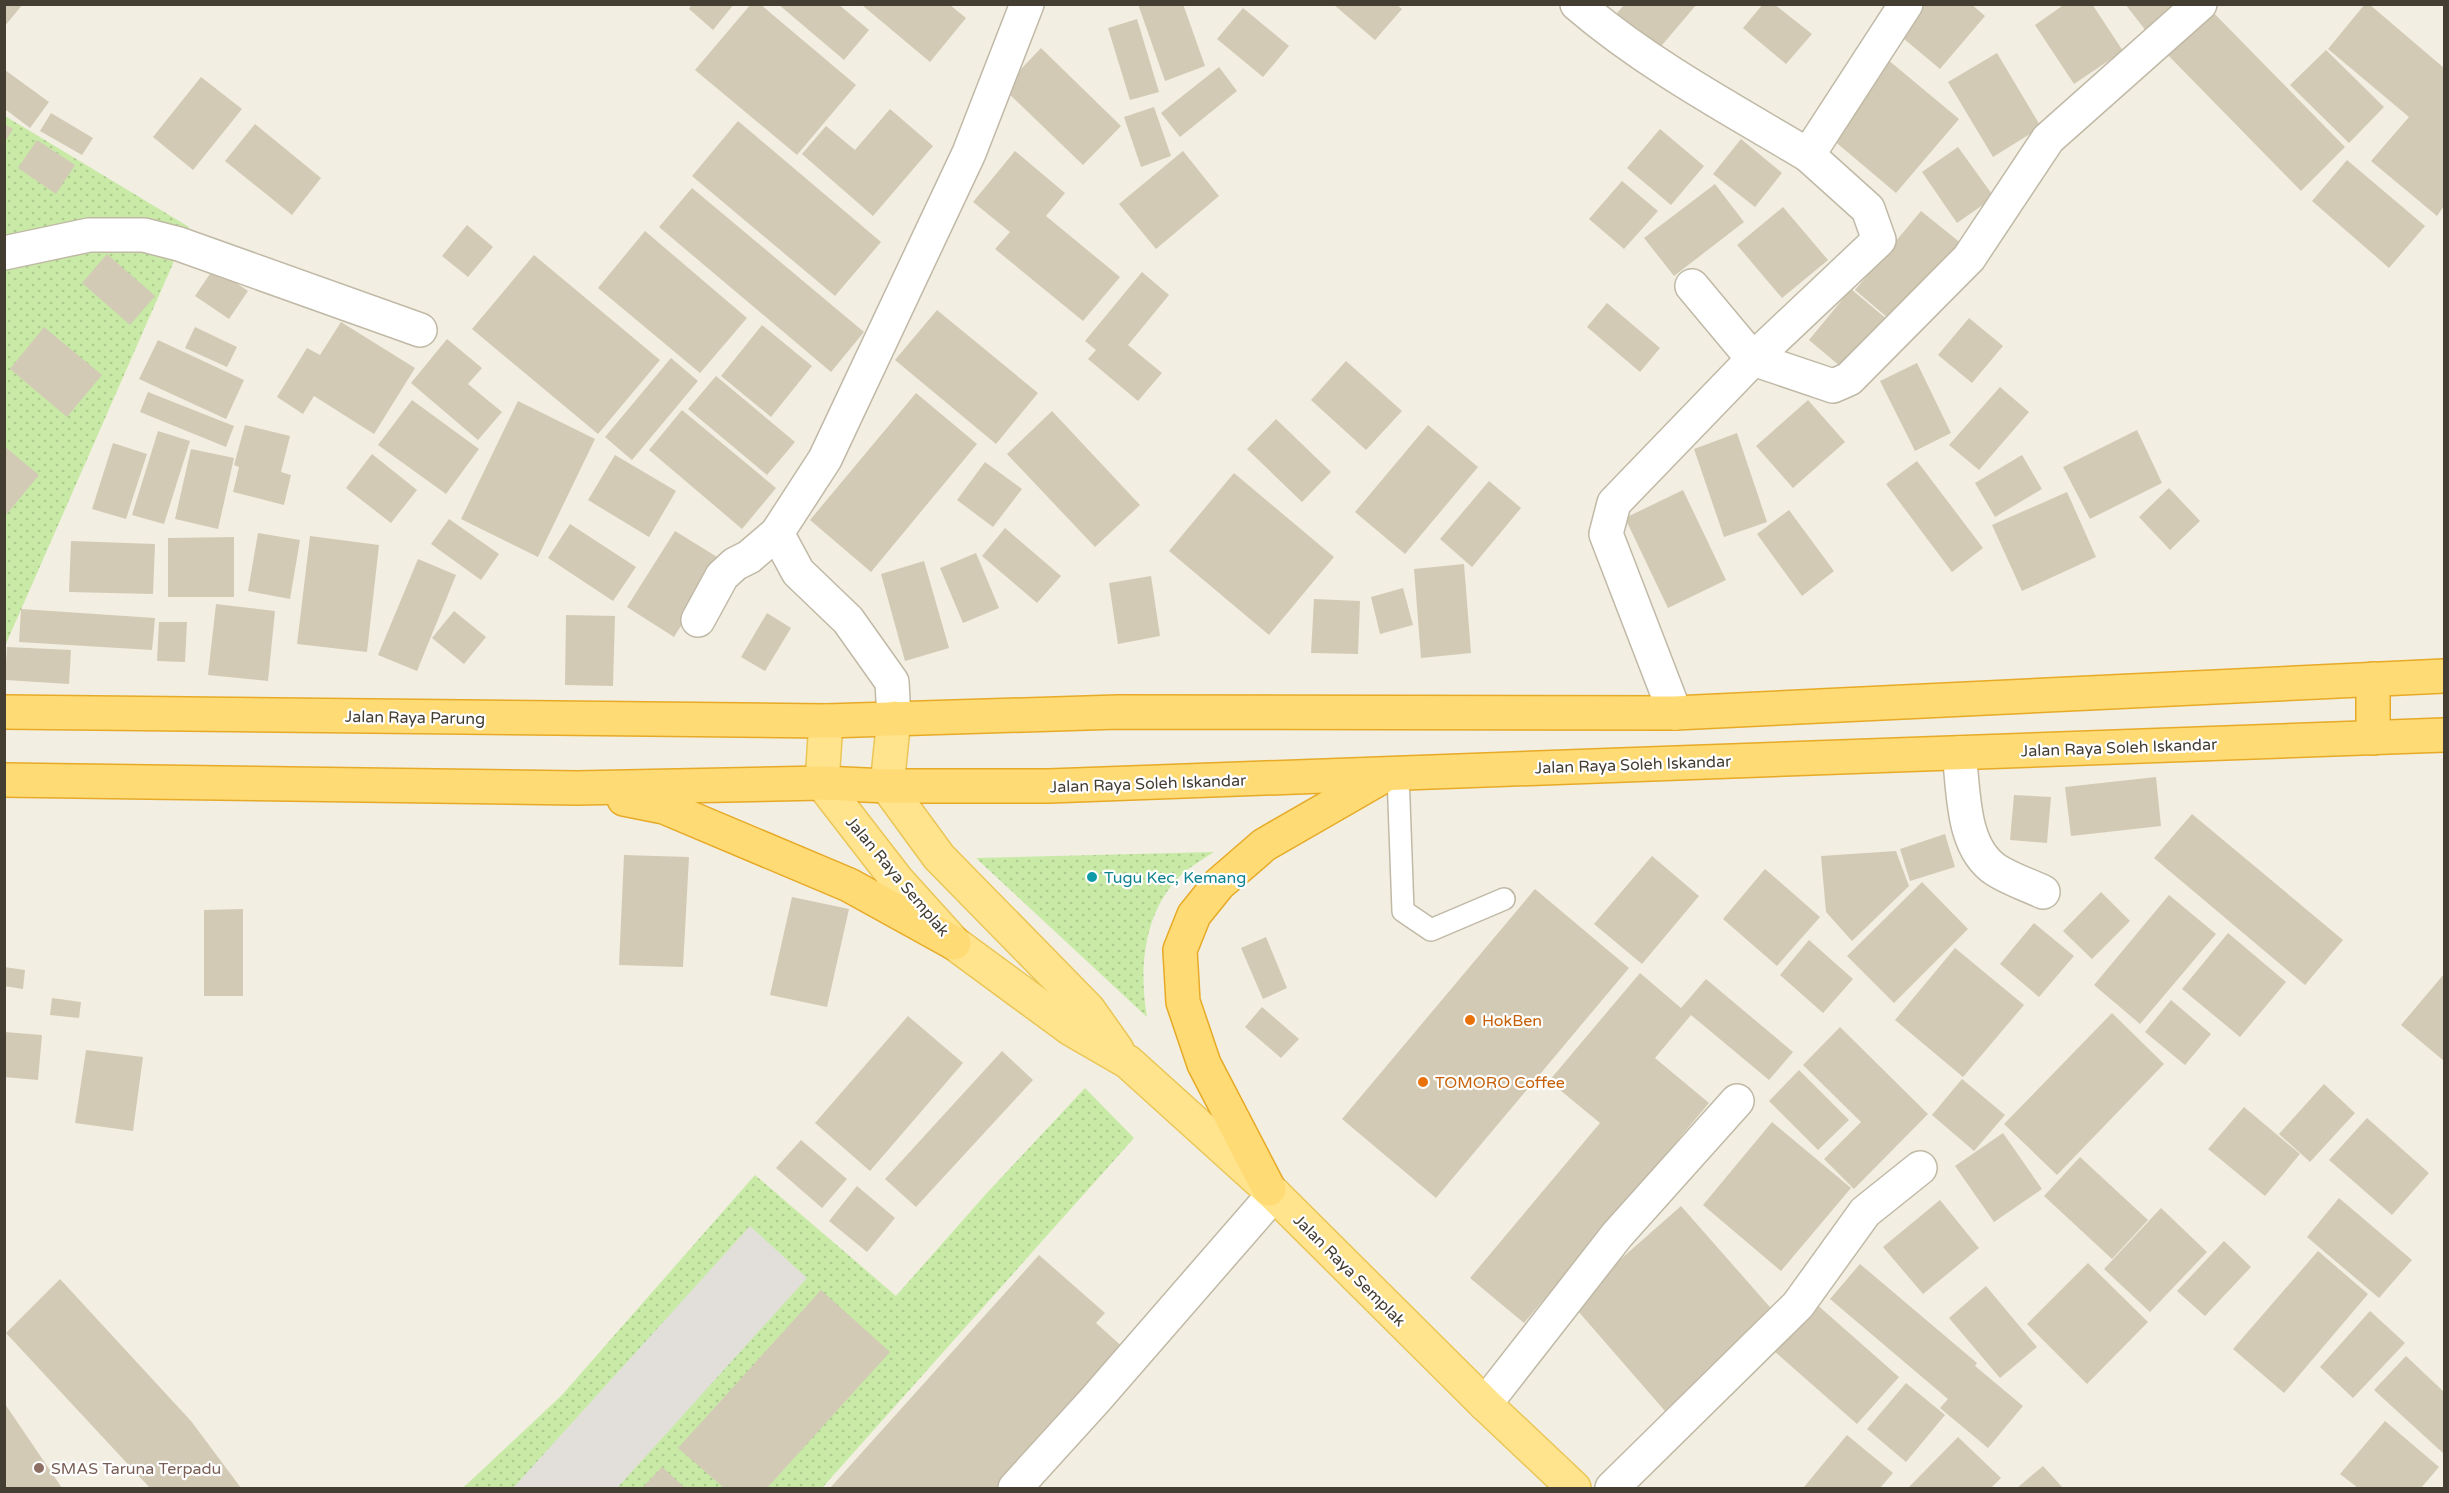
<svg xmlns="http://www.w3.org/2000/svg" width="2449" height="1493" font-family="'Varela Round',sans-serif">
  <defs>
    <pattern id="grass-dots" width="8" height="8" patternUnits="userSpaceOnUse" patternTransform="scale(1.5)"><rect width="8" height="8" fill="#c8eaa6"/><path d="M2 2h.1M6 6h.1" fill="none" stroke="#adca8f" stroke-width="1.8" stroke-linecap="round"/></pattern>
  </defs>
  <rect width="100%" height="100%" fill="#f2eee1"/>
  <g fill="url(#grass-dots)">
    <polygon points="5,116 189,227 5,646"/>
    <path d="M1214,852c-12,8 -27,16 -37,27 -34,37 -38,91 -30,138l-171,-159z"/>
    <polygon points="1085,1088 1134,1138 822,1488 463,1488 562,1395 755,1175 896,1296 986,1194"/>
  </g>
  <polygon fill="#e2dfdb" points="750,1226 807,1278 617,1488 513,1488"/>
  <g fill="#d3cab6">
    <polygon points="4,4 23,4 4,27"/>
    <polygon points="692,4 734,4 713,30 689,9"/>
    <polygon points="751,4 760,4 856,85 797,155 695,70"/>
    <polygon points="778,4 838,4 869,30 844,60"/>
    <polygon points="1138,4 1183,4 1205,66 1165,81"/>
    <polygon points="1333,4 1396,4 1402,9 1375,40"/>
    <polygon points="1625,4 1697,4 1651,58 1609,22"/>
    <polygon points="1763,4 1774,4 1812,34 1786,64 1743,28"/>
    <polygon points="1911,4 1971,4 1985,16 1940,69 1891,28"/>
    <polygon points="2065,4 2092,4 2123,51 2074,84 2035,25"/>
    <polygon points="2125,4 2189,4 2150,36"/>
    <polygon points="2365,4 2369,4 2444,68 2444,206 2437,216 2371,161 2409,117 2328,49"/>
    <polygon points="862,5 950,5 966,18 930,62"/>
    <polygon points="2206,5 2345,147 2301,191 2162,49"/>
    <polygon points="1243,8 1289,46 1263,77 1217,39"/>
    <polygon points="1137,19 1159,92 1130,100 1108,28"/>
    <polygon points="1041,48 1121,126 1083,165 1003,88"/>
    <polygon points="2326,50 2384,107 2349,143 2290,85"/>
    <polygon points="1997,53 2041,127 1993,157 1948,82"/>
    <polygon points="1887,59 1959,119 1896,193 1825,133"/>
    <polygon points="1219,67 1237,91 1180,137 1161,113"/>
    <polygon points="5,70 49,102 30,128 5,109"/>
    <polygon points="201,77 242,109 193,170 153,137"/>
    <polygon points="1154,107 1171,156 1141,167 1124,117"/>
    <polygon points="890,109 933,146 873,216 802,154 826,126 855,150"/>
    <polygon points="51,113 93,138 82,155 40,131"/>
    <polygon points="738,121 881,242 835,296 692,176"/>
    <polygon points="4,124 13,129 4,143"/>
    <polygon points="255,124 321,178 292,215 225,161"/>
    <polygon points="1660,129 1704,166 1671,205 1627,168"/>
    <polygon points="1741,139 1782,173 1755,207 1713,174"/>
    <polygon points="37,140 75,165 56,194 18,168"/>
    <polygon points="1958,147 1994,197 1957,223 1922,172"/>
    <polygon points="1015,151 1065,193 1046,216 1120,277 1083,321 995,249 1010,232 973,202"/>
    <polygon points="1183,151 1219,196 1156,249 1119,204"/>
    <polygon points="2347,160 2425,226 2389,268 2312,201"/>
    <polygon points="1622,181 1658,211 1624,249 1589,219"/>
    <polygon points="1715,184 1744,222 1674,276 1644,238"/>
    <polygon points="692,188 864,332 831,372 659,227"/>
    <polygon points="1783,207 1828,260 1782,298 1737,245"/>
    <polygon points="1921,211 1962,244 1895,324 1855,290"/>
    <polygon points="467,225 493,247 468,277 442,256"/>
    <polygon points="645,231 747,318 700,373 598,288"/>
    <polygon points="107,254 155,296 130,325 82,283"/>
    <polygon points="534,255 660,360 598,434 472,329"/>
    <polygon points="214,268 248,291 229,319 195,296"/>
    <polygon points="1142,272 1169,295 1128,345 1162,373 1138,401 1088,359 1096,350 1085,341"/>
    <polygon points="1851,289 1889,321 1847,372 1809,340"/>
    <polygon points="1607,303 1660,348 1640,372 1587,327"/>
    <polygon points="937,310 1038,393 996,444 895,360"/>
    <polygon points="1969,318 2003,346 1972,383 1938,355"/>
    <polygon points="341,322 415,368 374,434 314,396 303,414 277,397 307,348 320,355"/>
    <polygon points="762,325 812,366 771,417 721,376"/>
    <polygon points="44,327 102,375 67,417 10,369"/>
    <polygon points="195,327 237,347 227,367 185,348"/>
    <polygon points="447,339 482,368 468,384 502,412 478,440 411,383"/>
    <polygon points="158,340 244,380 226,419 139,379"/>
    <polygon points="671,358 698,381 632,460 605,437"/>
    <polygon points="1346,361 1402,411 1366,450 1311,400"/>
    <polygon points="1917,363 1951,433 1915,451 1880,381"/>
    <polygon points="716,376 795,442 767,475 688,409"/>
    <polygon points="2000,387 2029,412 1979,470 1949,445"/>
    <polygon points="148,392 234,426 226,447 140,412"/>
    <polygon points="916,393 977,444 871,572 810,520"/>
    <polygon points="412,400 479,449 446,494 378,445"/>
    <polygon points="1808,400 1845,442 1793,488 1756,446"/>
    <polygon points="518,401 595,439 538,557 461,519"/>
    <polygon points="682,410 776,488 742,529 649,450"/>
    <polygon points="1052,411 1140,505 1095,547 1007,454"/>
    <polygon points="1276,419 1331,472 1302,502 1247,449"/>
    <polygon points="245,425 290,436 281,472 291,475 284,505 233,492 239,467 234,465"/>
    <polygon points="1428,425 1478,467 1405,554 1355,512"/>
    <polygon points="2137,430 2162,483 2090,519 2063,467"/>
    <polygon points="158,431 190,441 164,524 132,515"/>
    <polygon points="1737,433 1767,522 1724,537 1694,449"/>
    <polygon points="113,443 147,454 126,519 92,509"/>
    <polygon points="4,446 39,475 6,515 4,513"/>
    <polygon points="191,449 234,458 218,529 175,519"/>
    <polygon points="372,454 417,490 391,523 346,488"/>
    <polygon points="615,455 676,491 649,537 588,500"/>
    <polygon points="2022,455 2042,489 1995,517 1975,483"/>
    <polygon points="1917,461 1983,548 1952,572 1886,484"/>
    <polygon points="985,462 1022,489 993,527 957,500"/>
    <polygon points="1234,473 1334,557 1269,635 1169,551"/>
    <polygon points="1489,481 1521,508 1472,567 1440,539"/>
    <polygon points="2169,488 2200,521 2170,550 2139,517"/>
    <polygon points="1683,490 1726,580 1668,608 1625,518"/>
    <polygon points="2067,492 2096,557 2022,591 1992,525"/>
    <polygon points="1789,510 1834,571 1802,596 1757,534"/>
    <polygon points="449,519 499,554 481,580 431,544"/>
    <polygon points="570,524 636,567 613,601 548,558"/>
    <polygon points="1005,528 1061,576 1037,603 982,556"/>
    <polygon points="675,531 722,560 674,637 627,607"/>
    <polygon points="258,533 300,540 290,599 248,591"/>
    <polygon points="310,536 379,545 367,652 297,644"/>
    <polygon points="234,537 234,597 168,597 168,538"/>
    <polygon points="71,541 155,544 153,594 69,592"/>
    <polygon points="976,553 999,608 963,623 940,568"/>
    <polygon points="418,559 456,575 417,671 378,655"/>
    <polygon points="924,561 949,648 905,661 881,574"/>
    <polygon points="1464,564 1471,653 1421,658 1414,569"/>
    <polygon points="1151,576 1160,636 1118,644 1109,583"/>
    <polygon points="1403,588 1413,625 1380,634 1371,597"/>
    <polygon points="1314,599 1360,601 1358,654 1311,653"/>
    <polygon points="216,604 275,611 268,681 208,675"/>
    <polygon points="21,609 155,618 152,650 19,642"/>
    <polygon points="454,611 486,637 464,664 432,638"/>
    <polygon points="767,613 791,628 765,671 741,657"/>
    <polygon points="566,615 615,616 613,686 565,685"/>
    <polygon points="159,622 187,622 185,662 157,661"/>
    <polygon points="7,647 71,650 69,684 5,680"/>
    <polygon points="2156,777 2161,826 2071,836 2065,787"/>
    <polygon points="2014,795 2051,797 2047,843 2010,840"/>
    <polygon points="2192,814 2343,940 2305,985 2154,858"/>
    <polygon points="1945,834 1955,867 1910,881 1900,849"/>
    <polygon points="1896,851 1909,886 1852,941 1826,912 1821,856"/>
    <polygon points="624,855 689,857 683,967 619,965"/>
    <polygon points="1652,856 1699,896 1642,964 1594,924"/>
    <polygon points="1765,869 1820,917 1777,966 1723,919"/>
    <polygon points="1922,882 1968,929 1894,1003 1847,956"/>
    <polygon points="1535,889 1629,968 1436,1198 1342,1119"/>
    <polygon points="2101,892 2130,921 2092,959 2063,931"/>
    <polygon points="2169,895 2216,934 2140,1024 2094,985"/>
    <polygon points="792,897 849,909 827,1007 770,995"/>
    <polygon points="243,909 243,996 204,996 204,910"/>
    <polygon points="2034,923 2074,956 2039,997 2000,964"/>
    <polygon points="2228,933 2286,982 2240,1037 2182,989"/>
    <polygon points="1266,937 1287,988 1263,999 1241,948"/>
    <polygon points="1809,940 1853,979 1823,1013 1780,975"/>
    <polygon points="1955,948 2024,1005 1963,1077 1895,1020"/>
    <polygon points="4,967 25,970 23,989 4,986"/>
    <polygon points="1640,973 1681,1008 1706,979 1793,1052 1769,1080 1691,1015 1655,1058 1709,1103 1524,1323 1470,1278 1600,1123 1549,1081"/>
    <polygon points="2444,974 2444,1061 2401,1025"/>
    <polygon points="52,998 81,1002 79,1018 50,1015"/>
    <polygon points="2171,1000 2211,1034 2185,1065 2145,1032"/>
    <polygon points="1262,1007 1299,1039 1281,1058 1245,1027"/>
    <polygon points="2112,1013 2164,1064 2057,1175 2004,1124"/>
    <polygon points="908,1016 963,1063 870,1171 815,1123"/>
    <polygon points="1840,1027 1928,1114 1854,1189 1824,1159 1861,1122 1803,1065"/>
    <polygon points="4,1032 42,1035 38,1080 4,1077"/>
    <polygon points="86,1050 143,1057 133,1131 75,1123"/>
    <polygon points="1002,1051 1033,1080 916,1207 885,1179"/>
    <polygon points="1799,1070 1849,1120 1818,1150 1769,1101"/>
    <polygon points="1962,1079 2005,1115 1974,1151 1932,1115"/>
    <polygon points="2324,1084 2355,1113 2310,1162 2279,1134"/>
    <polygon points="2244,1107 2300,1154 2265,1196 2208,1149"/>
    <polygon points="2367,1118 2429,1173 2392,1215 2329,1160"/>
    <polygon points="1772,1122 1851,1188 1781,1271 1703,1205"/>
    <polygon points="2003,1133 2042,1189 1994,1222 1955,1166"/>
    <polygon points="801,1140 847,1179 822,1208 776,1168"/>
    <polygon points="2080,1157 2148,1220 2112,1259 2044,1196"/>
    <polygon points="857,1186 895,1218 867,1252 829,1221"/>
    <polygon points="2339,1198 2412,1260 2379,1298 2307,1237"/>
    <polygon points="1940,1200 1979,1248 1923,1294 1883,1247"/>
    <polygon points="1681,1206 1776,1314 1665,1411 1571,1303"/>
    <polygon points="2161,1208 2207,1252 2150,1312 2104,1269"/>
    <polygon points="2224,1241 2251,1267 2205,1316 2177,1291"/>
    <polygon points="2318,1251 2368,1294 2284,1393 2233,1349"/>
    <polygon points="1039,1255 1105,1313 1096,1323 1126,1350 1000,1488 830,1488"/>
    <polygon points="2088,1263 2148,1322 2087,1384 2027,1324"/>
    <polygon points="1860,1264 1977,1363 1975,1366 2023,1406 1988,1448 1940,1408 1948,1399 1830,1299"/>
    <polygon points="60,1279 191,1421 241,1488 150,1488 6,1333"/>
    <polygon points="1986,1286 2037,1347 2000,1378 1949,1318"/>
    <polygon points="821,1290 890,1352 767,1488 724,1488 678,1448"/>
    <polygon points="1814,1302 1899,1377 1857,1424 1773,1350"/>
    <polygon points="2370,1311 2405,1343 2353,1398 2320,1367"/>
    <polygon points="2406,1356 2444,1392 2444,1454 2374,1390"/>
    <polygon points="1906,1383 1945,1415 1906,1462 1867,1429"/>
    <polygon points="5,1404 62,1488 5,1488"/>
    <polygon points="2385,1421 2439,1467 2421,1488 2358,1488 2340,1474"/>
    <polygon points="1847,1435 1893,1473 1880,1488 1806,1488 1804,1487"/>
    <polygon points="1958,1437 2001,1478 1991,1488 1908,1488"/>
    <polygon points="2043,1466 2063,1488 2017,1488"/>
    <polygon points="662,1467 685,1488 642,1488"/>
  </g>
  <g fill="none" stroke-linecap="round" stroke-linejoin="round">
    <defs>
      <polyline id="service" points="1398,774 1403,911 1431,930 1504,899"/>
      <g id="minor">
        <path d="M1577,4c70,60 152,104 231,151"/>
        <polyline points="4,253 89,235 144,235 179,244 420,330"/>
        <polyline points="1692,286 1753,359 1833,386 1849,379 1969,258 2048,139 2200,4"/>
        <polyline points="698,620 722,576 735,564 749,557 777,533"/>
        <polyline points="1675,713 1606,534 1614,503 1753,359 1879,240 1868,209 1808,155 1906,4"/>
        <polyline points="894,718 892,682 848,620 798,572 777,533 825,459 969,153 1027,4"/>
        <path d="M1959,753c5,37 2,94 37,117 14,9 32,15 47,22"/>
        <polyline points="1485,1404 1617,1235 1737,1101"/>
        <polyline points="1015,1488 1095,1400 1274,1194"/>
        <polyline points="1612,1488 1798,1305 1865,1212 1920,1168"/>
      </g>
      <g id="primary">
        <polyline points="894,718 887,786 939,857 1088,1009 1117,1050"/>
        <polyline points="826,721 822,783 897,880 954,943 1071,1029 1128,1062 1274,1194 1485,1404 1574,1488"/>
      </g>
      <g id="trunk">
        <polyline points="2373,679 2373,738"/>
        <polyline points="4,712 826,721 1118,712 1675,713 2444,676"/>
        <polyline points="4,780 577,788 822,783 887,786 1049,786 2444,735"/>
        <polyline points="624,799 664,807 849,885 954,943"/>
        <polyline points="1269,1189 1204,1064 1183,1002 1180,950 1194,915 1219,884 1264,845 1382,777"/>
      </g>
    </defs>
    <use href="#service" stroke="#c0b9a6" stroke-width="24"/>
    <use href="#minor" stroke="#c0b9a6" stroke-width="36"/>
    <use href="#primary" stroke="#ebc656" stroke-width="36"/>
    <use href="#trunk" stroke="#e7aa26" stroke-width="36"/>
    <use href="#service" stroke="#fff" stroke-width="21"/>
    <use href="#minor" stroke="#fff" stroke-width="33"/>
    <use href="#primary" stroke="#ffe48d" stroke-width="33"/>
    <use href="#trunk" stroke="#ffdb76" stroke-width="33"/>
  </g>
  <circle fill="#0f9aa8" stroke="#fff" stroke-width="2" cx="1092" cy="877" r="6"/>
  <g fill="#e8710a" stroke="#fff" stroke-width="2">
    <circle cx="1470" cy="1020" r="6"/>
    <circle cx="1423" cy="1082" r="6"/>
  </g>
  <circle fill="#8d6e63" stroke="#fff" stroke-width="2" cx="39" cy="1468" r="6"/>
  <g text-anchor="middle" stroke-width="4.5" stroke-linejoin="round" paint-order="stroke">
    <g font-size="16" fill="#433d32" stroke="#fff">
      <text transform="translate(415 717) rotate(1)" y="6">Jalan Raya Parung</text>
      <text transform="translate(2119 747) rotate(-2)" y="6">Jalan Raya Soleh Iskandar</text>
      <text transform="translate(1633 764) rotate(-2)" y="6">Jalan Raya Soleh Iskandar</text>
      <text transform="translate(1148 783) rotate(-2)" y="6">Jalan Raya Soleh Iskandar</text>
      <text transform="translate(898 876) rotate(50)" y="6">Jalan Raya Semplak</text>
      <text transform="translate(1350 1270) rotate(45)" y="6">Jalan Raya Semplak</text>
    </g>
    <g font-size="16" fill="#0d838f" stroke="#fff" text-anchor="start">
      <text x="1104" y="883">Tugu Kec, Kemang</text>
    </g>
    <g font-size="16" fill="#c56008" stroke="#fff" text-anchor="start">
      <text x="1482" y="1026">HokBen</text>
      <text x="1435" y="1088">TOMORO Coffee</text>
    </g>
    <g font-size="16" fill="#785e54" stroke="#fff" text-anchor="start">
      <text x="51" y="1474">SMAS Taruna Terpadu</text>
    </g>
  </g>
  <rect width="2449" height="1493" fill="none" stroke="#433d32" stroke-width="12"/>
</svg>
